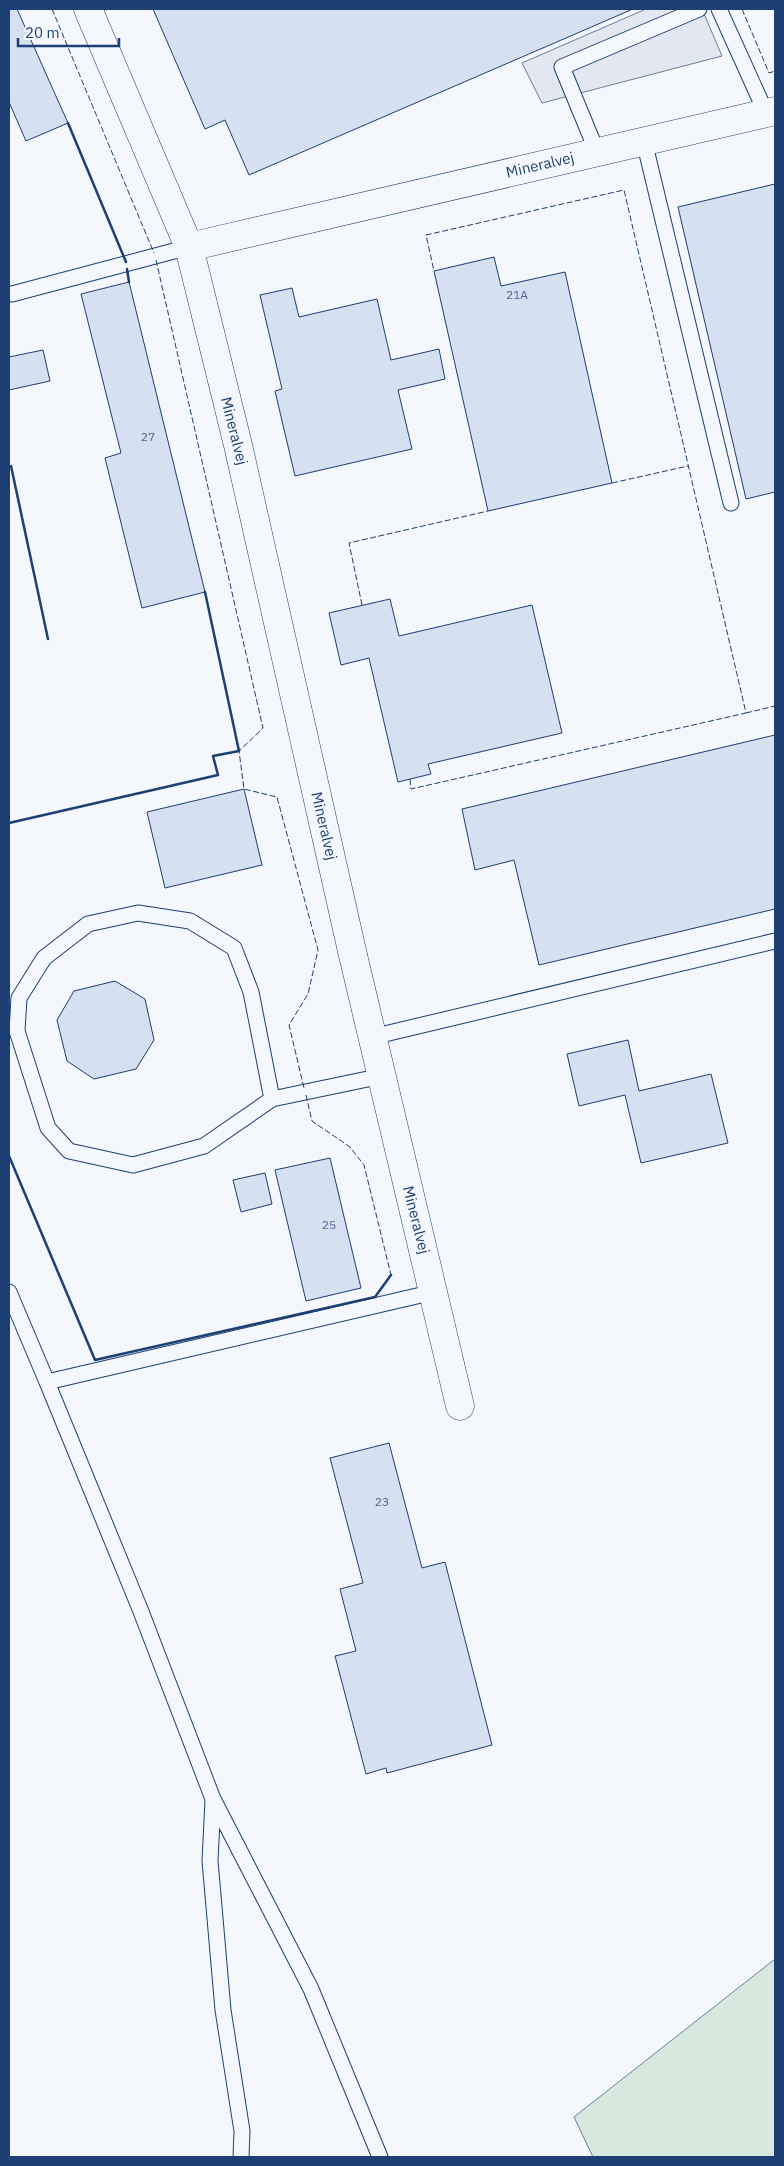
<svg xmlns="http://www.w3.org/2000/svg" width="784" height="2166" font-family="'IBM Plex Sans',sans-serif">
  <rect width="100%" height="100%" fill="#f4f7fb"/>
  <polygon fill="#d7e8df" stroke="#687fa3" points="775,1959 775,2157 593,2157 574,2117"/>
  <polygon fill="#e3e8f0" stroke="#687fa3" points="646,9 702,9 722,56 542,103 522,63"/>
  <g fill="#d5e0f0" stroke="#1d3f73">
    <polygon points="9,9 17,9 68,123 26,141 9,102"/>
    <polygon points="153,9 633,9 249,175 225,120 205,129"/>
    <polygon points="775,184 775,492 746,499 678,207"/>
    <polygon points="494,257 501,286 565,272 612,483 488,511 434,271"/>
    <polygon points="129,282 205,592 142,608 105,458 121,453 81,294"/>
    <polygon points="292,288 299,317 377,299 391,360 439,349 445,379 398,390 412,449 295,476 275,391 282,389 260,295"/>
    <polygon points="43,350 50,381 9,390 9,357"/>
    <polygon points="390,599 399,636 532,605 562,733 428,764 431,774 398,782 369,658 341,665 329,613"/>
    <polygon points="775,735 775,909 539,965 514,860 475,870 462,809"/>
    <polygon points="244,789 262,865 165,888 147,812"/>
    <polygon points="115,981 145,999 154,1040 136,1069 94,1079 67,1061 57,1020 74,991"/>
    <polygon points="628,1040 639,1091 711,1074 728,1143 641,1163 625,1095 579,1106 567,1054"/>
    <polygon points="330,1158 361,1288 306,1301 275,1170"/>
    <polygon points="265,1173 272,1204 241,1212 233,1180"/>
    <polygon points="389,1443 422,1568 445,1562 492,1745 387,1773 386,1768 366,1774 335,1656 356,1651 340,1589 363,1583 330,1458"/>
  </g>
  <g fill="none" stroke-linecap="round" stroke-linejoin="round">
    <defs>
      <g id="service">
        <polyline points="719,9 766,113"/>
        <polyline points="644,141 731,503"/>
        <polyline points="597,152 562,67 699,9"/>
        <polyline points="12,294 189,247"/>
        <polyline points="372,1037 775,941"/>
        <polyline points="272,1099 251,992 234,948 190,921 138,913 88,924 44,958 19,998 17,1031 48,1128 69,1151 133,1165 204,1146 272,1099 382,1076"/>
        <polyline points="9,1292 47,1382"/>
        <polyline points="213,1800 210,1861 223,2010 242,2131 241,2157"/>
        <polyline points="380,2157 311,1989 213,1799 140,1609 47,1382 434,1292"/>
      </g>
      <g id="minor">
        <polyline points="88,9 189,247 775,111"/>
        <polyline points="189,247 238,445 352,951 460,1406"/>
      </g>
    </defs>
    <use href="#service" stroke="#1d3f73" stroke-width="17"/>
    <use href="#minor" stroke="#1d3f73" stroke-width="29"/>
    <use href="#service" stroke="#f4f7fb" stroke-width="15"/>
    <use href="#minor" stroke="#f4f7fb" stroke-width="28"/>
    <g stroke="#1d3f73" stroke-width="1" stroke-dasharray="6 2.5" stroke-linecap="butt">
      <polyline points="52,9 154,253"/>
      <polyline points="742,9 769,73 775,71"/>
      <polyline points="156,260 263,728 239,751 244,789 277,797 318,950 308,994 289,1025 304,1088"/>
      <polyline points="612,483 688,466"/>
      <polyline points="362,605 349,543 488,511"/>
      <polyline points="746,713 775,706"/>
      <polyline points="410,779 411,789 746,713 624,190 426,235 434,271"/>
      <polyline points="306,1095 312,1121 350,1147 364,1165 391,1275"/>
    </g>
    <g stroke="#1d3f73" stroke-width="2.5">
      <polyline points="68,123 126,262"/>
      <polyline points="127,269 129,282"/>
      <polyline points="9,467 11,466 48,639"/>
      <polyline points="9,823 218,775 213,756 239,751 205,592"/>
      <polyline points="9,1156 95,1360 375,1297 391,1275"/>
    </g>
  </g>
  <g text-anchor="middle" stroke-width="4" stroke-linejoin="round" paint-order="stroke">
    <g font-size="12" fill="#4b6792">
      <text x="517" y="299">21A</text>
      <text x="148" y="441">27</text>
      <text x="329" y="1229">25</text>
      <text x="382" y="1506">23</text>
    </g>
    <g font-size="15" fill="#1d3f73" stroke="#f4f7fb">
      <text transform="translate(540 165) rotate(-13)" y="5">Mineralvej</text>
      <text transform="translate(234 431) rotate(76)" y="5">Mineralvej</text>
      <text transform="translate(324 826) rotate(77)" y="5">Mineralvej</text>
      <text transform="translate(416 1220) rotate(76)" y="5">Mineralvej</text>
    </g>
  </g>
  <rect width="784" height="2166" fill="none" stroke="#1d3f73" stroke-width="20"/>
  <path d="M18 38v8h101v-8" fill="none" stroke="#1d3f73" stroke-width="2.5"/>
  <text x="25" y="38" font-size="15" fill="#1d3f73" stroke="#f4f7fb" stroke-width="4" paint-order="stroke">20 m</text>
</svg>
